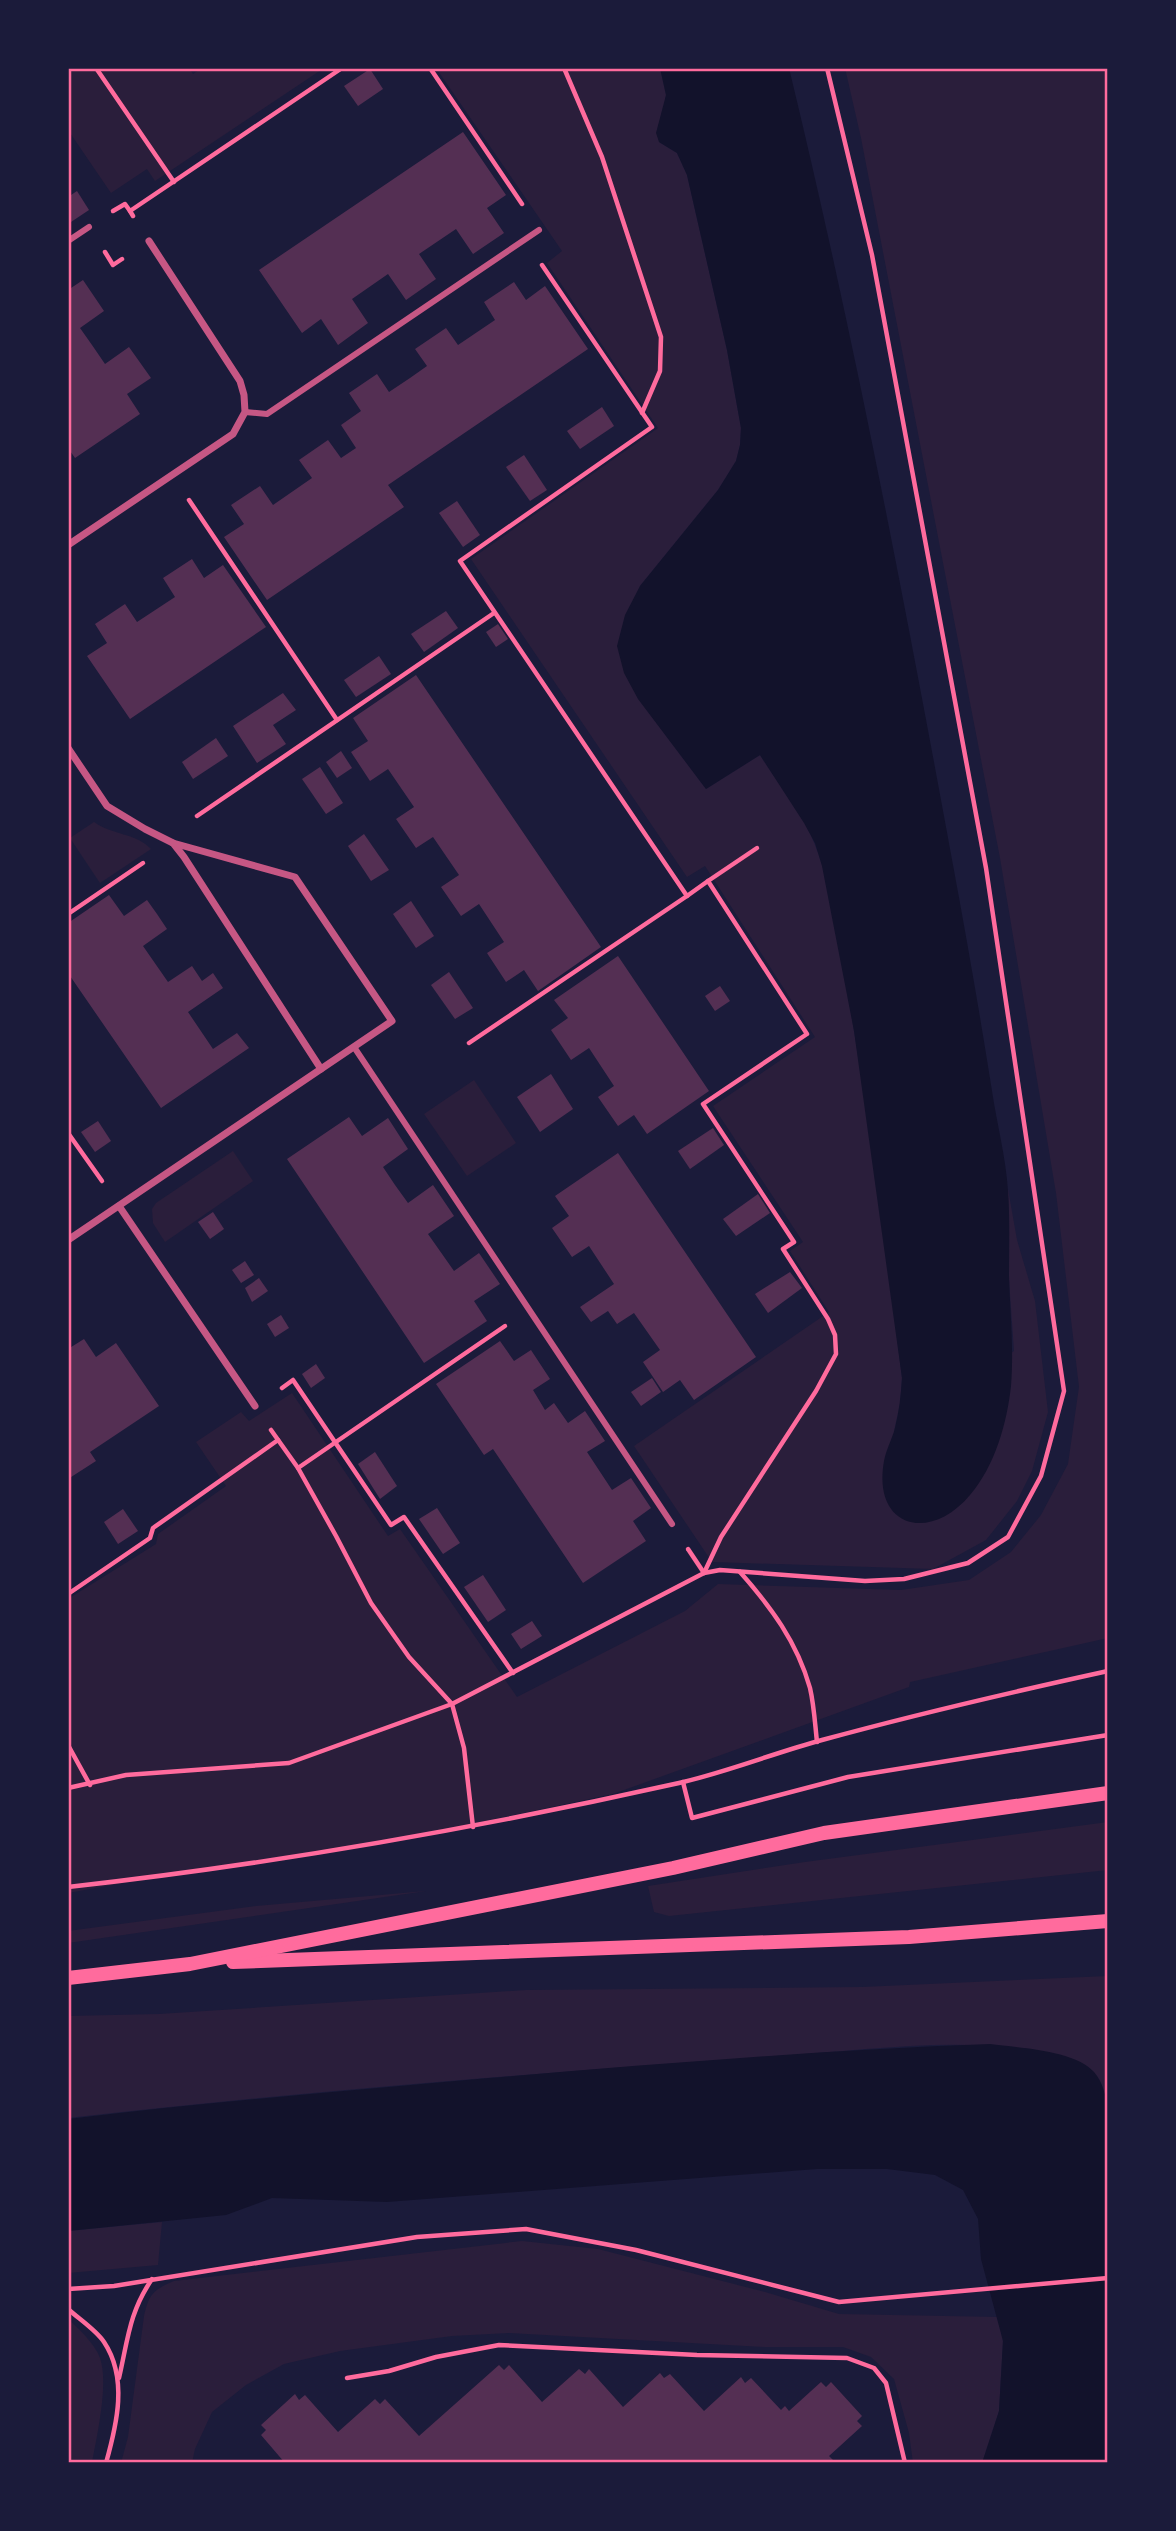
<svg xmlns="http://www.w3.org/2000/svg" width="1176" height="2531" font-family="'Noto Sans',sans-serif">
  <rect width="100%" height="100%" fill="#1b1b3a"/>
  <g fill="#2a1e3b">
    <polygon points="68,68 189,68 193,74 202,68 324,68 155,181 147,169 111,193 68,130"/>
    <path d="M436,68h224l6,27 -2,16 -6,15 1,16 18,11 10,22 40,175 14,78 -1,17 -4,16 -18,29 -78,96 -2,112 68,91 54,-34c18,29 43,58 55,90 18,45 23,97 32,145 23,129 39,259 55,388l-2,26 -6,27 120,-80 -5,-71 -1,-91 9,51 18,61 13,111 -16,59 -15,30 -31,39 -53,29 -221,-7 -78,-116 195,-134 -39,-61 13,-9 -90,-136 102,-69 -110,-171 -18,11 -216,-318 187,-131 -111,-165 15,-12z"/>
    <polygon points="845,68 1108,68 1108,1638 910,1682 909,1687 613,1794 381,1843 229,1864 68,1893 68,1599 156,1544 158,1534 226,1486 196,1442 241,1412 249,1421 292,1393 388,1536 400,1529 517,1697 685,1611 718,1584 901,1590 969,1580 1011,1552 1041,1515 1068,1464 1079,1387 1056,1193 1000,858 861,138"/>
    <path d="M94,822c18,13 42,11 57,27l-51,34 -30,-45z"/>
    <polygon points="474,1080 516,1143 467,1176 424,1114"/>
    <polygon points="233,1151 253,1181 165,1242 153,1223 152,1209 156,1203"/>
    <polygon points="1108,1822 1108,1870 669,1916 654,1912 648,1886 805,1862"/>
    <polygon points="426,1891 68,1943 68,1931 256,1906"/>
    <path d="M1108,1976v131c-6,-24 -13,-38 -37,-48 -15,-6 -31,-8 -47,-10 -81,-11 -166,2 -247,7 -237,17 -473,35 -709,62v-102l91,-2 367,-24 336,-3z"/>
    <polygon points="162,2222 158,2265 68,2273 68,2231"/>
    <path d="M522,2241l76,8 167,43 74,22 159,3 5,24 -4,70 -17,52h-69l-4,-30 -15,-54 -23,-22 -28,-10h-78l-256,-14 -57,3 -112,15 -56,13 -38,21 -34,27 -17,37 -3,14h-71l7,-26 16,-121c5,-22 9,-26 30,-35z"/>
    <path d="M68,2319c11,10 27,25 32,39 9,26 -3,77 -8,105h-24z"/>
  </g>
  <g fill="#12122b">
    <path d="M660,68h129c64,264 115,530 164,797 14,75 27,150 39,226 5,33 14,67 16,100 2,28 1,57 1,85 1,38 5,71 2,110 -4,37 -16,80 -41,109 -40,48 -98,33 -86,-34 2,-11 8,-22 11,-33 4,-16 6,-33 7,-50l-48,-347 -32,-165 -7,-23 -11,-20 -44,-68 -54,34 -68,-90 -14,-26 -7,-27 8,-31 15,-29 78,-96 18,-29 4,-16 1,-17 -14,-78 -40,-175 -10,-22 -18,-11 -3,-9 10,-38z"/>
    <path d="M990,2044c29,4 84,6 104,28 9,10 11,23 14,35v356h-126l17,-52 4,-70 -22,-82 -3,-40 -15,-29 -28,-15 -48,-6h-70l-430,33 -115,-4 -46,17 -158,16v-112c140,-17 281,-28 421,-41 167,-14 334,-28 501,-34z"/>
  </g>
  <g fill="#542f53">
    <polygon points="370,69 383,89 358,106 344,86"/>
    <polygon points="463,132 506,195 487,208 504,233 473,254 456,229 419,254 436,279 406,300 388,274 352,299 368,323 338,345 321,319 302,333 259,270"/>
    <polygon points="77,191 89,210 68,224 68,197"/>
    <polygon points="83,280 104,311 80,328 92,345 105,364 129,347 151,378 127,394 140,414 75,458 68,448 68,290"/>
    <polygon points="514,282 526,300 545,286 588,349 388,485 404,507 267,600 224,537 244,524 231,505 260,486 273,505 312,478 299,460 328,440 341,458 356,448 341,425 361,411 349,393 377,374 389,392 410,378 427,366 415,349 446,328 458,345 495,320 484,302"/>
    <polygon points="602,407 614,426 580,449 567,431"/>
    <polygon points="524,455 547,490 530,501 506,467"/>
    <polygon points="457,501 480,535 463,547 439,513"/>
    <polygon points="192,559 204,578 223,565 266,627 130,719 87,656 107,643 95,624 125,604 137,622 175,597 163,578"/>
    <polygon points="446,611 458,628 424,652 411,634"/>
    <polygon points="498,624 508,639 496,647 486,632"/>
    <polygon points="379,656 391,674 356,697 344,680"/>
    <polygon points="416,675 601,947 538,991 524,970 506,982 487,953 504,942 479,904 461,916 441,887 459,875 433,837 416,848 396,819 414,807 388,769 370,781 351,752 368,741 353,718"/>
    <polygon points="283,693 296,710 273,725 286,744 257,763 233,726"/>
    <polygon points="216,738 228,756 193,779 182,762"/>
    <polygon points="341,751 352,768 337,778 326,762"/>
    <polygon points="320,767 343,803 326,814 302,779"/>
    <polygon points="364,834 389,870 371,881 348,846"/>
    <polygon points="109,895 124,916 147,900 157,914 167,929 143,946 168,982 192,966 202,981 213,973 223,988 188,1012 213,1049 237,1033 249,1048 161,1108 68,973 68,923"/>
    <polygon points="411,901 434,936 416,948 393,914"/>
    <polygon points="618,956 709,1091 647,1134 634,1115 618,1126 598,1097 614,1086 589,1048 571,1060 551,1030 568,1018 554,1000"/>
    <polygon points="449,972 473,1008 455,1019 431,985"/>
    <polygon points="720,986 730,1001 715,1011 705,996"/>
    <polygon points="551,1074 573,1109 540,1132 517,1097"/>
    <polygon points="349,1117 362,1136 388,1118 408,1149 383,1167 395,1185 408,1203 433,1185 454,1216 428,1234 454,1271 479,1253 500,1284 474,1301 487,1321 424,1363 287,1159"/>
    <polygon points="98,1121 111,1141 95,1152 81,1132"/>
    <polygon points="713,1128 724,1145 690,1169 678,1151"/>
    <polygon points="618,1153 756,1357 694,1400 680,1380 663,1392 643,1362 660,1350 634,1313 617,1324 608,1311 591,1322 580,1307 614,1284 589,1246 572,1257 552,1228 569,1216 555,1196"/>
    <polygon points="758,1194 770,1213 736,1236 723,1219"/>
    <polygon points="213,1212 224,1229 210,1239 198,1222"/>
    <polygon points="245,1261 254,1275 241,1283 232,1270"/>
    <polygon points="790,1272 802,1288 768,1313 755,1294"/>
    <polygon points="259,1278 268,1291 252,1302 245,1288"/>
    <polygon points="281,1315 289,1328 275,1337 267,1324"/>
    <polygon points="84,1339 96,1357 116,1343 159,1406 90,1452 96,1461 68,1479 68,1349"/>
    <polygon points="500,1341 514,1361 531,1350 550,1379 533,1390 545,1410 554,1403 568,1423 585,1411 605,1441 587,1452 612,1490 631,1478 651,1508 633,1521 646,1541 583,1583 493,1449 484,1455 436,1384"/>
    <polygon points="316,1364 325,1378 311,1388 302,1374"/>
    <polygon points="652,1378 661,1392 641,1406 631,1392"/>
    <polygon points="375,1452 397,1486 380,1499 358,1464"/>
    <polygon points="437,1508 460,1543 443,1554 419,1519"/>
    <polygon points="123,1509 138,1531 118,1544 104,1522"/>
    <polygon points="483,1575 506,1610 488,1622 464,1587"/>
    <polygon points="532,1621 542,1636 521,1649 511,1634"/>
    <polygon points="499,2365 504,2370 509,2365 542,2402 579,2369 585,2374 589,2369 623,2407 660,2373 664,2378 670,2374 704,2411 741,2377 745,2383 751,2378 781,2410 785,2406 789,2411 821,2382 826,2387 831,2382 862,2416 857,2421 862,2426 829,2456 833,2460 830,2463 285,2463 261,2435 266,2430 261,2425 295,2394 299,2400 305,2395 338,2432 375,2399 380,2404 385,2399 419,2436"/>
  </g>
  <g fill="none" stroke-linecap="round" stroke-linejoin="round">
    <g stroke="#ff6b9d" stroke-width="4.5">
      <polyline points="96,68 174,182"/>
      <polyline points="430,68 522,204"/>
      <polyline points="564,68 602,157 661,337 660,371 642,413"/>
      <polyline points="113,211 125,204 130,211"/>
      <polyline points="133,216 130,211 342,68"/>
      <polyline points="105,252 113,265 122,259"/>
      <polyline points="542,265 652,427 460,561 687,896 708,881 807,1034 703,1104 794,1242 783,1249 828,1319 835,1335 836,1354 816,1391 721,1537 704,1573"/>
      <polyline points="189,500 337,720"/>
      <polyline points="197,816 494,613"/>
      <polyline points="708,881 757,848"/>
      <polyline points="68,914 143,863"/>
      <polyline points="469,1043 687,896"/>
      <polyline points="68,1133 102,1181"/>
      <polyline points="282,1388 293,1380 391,1525 404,1517 513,1673"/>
      <polyline points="271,1430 298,1468 336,1536 371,1603 409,1657 452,1704 464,1748 473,1827"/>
      <polyline points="298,1468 505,1326"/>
      <polyline points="688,1549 704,1573"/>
      <path d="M740,1572c31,35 57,70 70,116 4,17 5,36 7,54"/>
      <polyline points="68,1594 150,1538 153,1528 278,1440"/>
      <polyline points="68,1745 90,1785"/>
      <polyline points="683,1782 692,1818 848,1777 1108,1735"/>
      <polyline points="68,1788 126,1775 289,1763 452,1704 704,1573 720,1570 865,1581 904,1579 968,1563 1008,1537 1041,1476 1064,1391 986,868 872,255 827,68"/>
      <path d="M68,1887c205,-23 410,-59 611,-104 48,-11 95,-30 143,-43 95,-26 190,-48 286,-69"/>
      <polyline points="68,2289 114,2286 417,2237 526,2229 636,2250 839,2302 1108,2278"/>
      <path d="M68,2309c11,10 28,21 36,33 24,36 13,82 2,121"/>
      <path d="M119,2378c9,-39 10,-65 33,-99"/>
      <polyline points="347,2378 389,2371 436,2357 499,2345 697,2355 847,2358 874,2368 886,2383 905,2463"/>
    </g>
    <g stroke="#c65784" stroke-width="6">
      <polyline points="68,241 89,227"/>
      <polyline points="245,412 267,414 539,230"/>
      <polyline points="354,1047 672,1524"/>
    </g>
    <g stroke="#c65784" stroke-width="7">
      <polyline points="68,545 233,434 245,412 244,395 240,381 149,241"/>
      <polyline points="68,748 107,806 145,829 173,843 184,857 321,1069"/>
      <polyline points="119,1206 255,1406"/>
      <polyline points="68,1240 392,1021 295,877 173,843"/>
    </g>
    <g stroke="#ff6b9d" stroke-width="14">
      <polyline points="233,1962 909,1937 1108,1921"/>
      <polyline points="68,1978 190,1964 673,1868 824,1833 1108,1793"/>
    </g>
  </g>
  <rect width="1176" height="2531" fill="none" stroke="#1b1b3a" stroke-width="140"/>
  <rect x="70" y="70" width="1036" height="2391" fill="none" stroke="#ff6b9d" stroke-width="2.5"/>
</svg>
